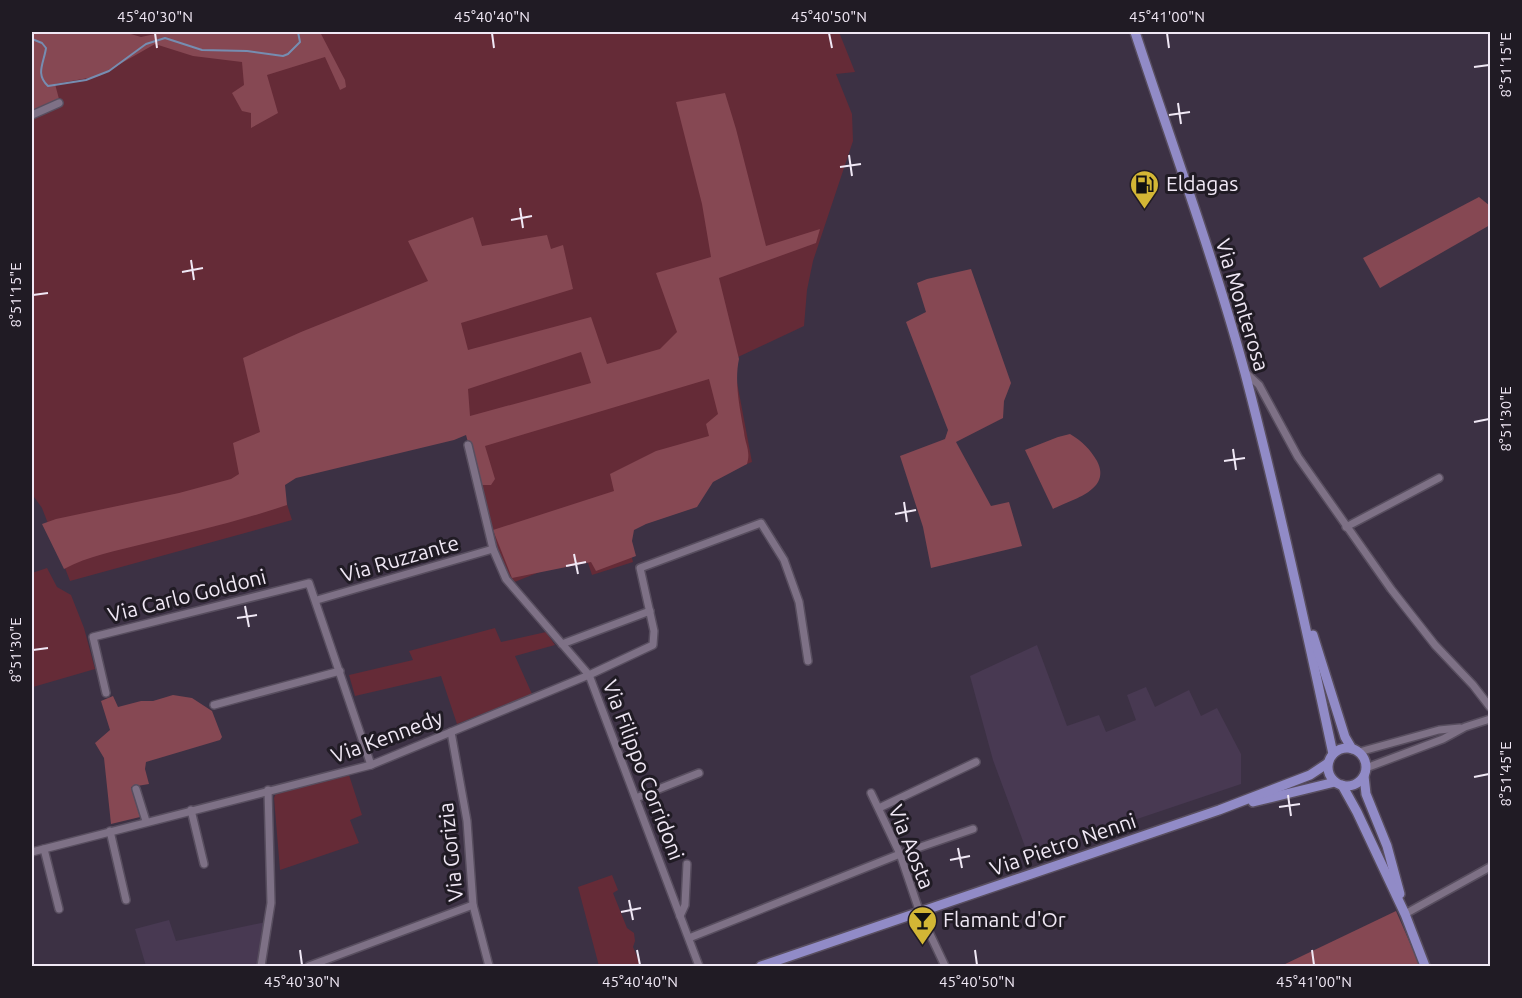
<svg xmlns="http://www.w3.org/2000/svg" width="1522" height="998" font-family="Ubuntu,sans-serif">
  <rect width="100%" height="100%" fill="#3c3144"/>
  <g fill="#483952">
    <polygon points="1037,645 1067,726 1099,715 1106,732 1136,720 1127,695 1146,687 1155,707 1189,690 1201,716 1217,708 1241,754 1241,784 1051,848 1030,860 993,760 970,676"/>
    <polygon points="169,920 176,941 266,922 258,966 146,966 135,929"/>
  </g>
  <g fill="#652b37">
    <polygon points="32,32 839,32 855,72 836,74 852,114 853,141 813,261 807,290 804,326 738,357 736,377 752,462 621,514 633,562 592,575 585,554 512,583 498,553 492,532 471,432 279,479 292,520 70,581 42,508 32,494"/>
    <polygon points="47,568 57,587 71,595 84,628 95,669 33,687 32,681 32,573"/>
    <polygon points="495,628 501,642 546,632 555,645 515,656 532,694 457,724 441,676 355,696 349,675 413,660 409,651"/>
    <polygon points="349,775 362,815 350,820 359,843 280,870 274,798 276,793"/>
    <polygon points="612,875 618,890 613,893 627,928 634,933 635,941 633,947 641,966 599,966 578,887"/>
  </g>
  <g fill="#864853" fill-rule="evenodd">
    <polygon points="32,32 124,32 141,37 165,32 320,32 345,80 346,87 340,90 325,57 267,75 278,113 251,128 251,113 242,111 232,93 244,85 242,62 193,56 155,44 99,76 55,84 59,99 32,111"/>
    <path d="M725,93l11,36 30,117 54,-17 -4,14 -97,35 20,81c-5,23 1,50 5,73 1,12 7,19 3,32l-34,18 -16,25 -51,17 -12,6 -2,11 4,15 -40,15 -5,-9 -79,16 -19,-48 121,-39 -4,-17 46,-23 53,-15 -3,-12 12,-10 -9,-35 -224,67 10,33 -4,6h-11l-14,-50 -12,5 -158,38 -11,7 2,20c-47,16 -95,27 -144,39 -27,7 -55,12 -79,25l-22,-45 14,-5 123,-26 52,-14 8,-5 -6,-31 27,-11 -17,-74 58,-26 127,-51 -20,-40 65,-24 9,29 65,-11 4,14 12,-4 10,44 -112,34 7,27 123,-33 16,47 53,-15 17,-17 -21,-59 55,-16 -9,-53 -26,-102zM581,352l10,31 -121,33 -2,-27z"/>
    <polygon points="1479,197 1490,206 1490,225 1380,288 1363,258"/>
    <polygon points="971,269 1011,383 1004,401 1003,418 956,442 991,506 1009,502 1022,546 931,568 923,527 900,456 945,439 948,430 906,322 926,312 917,283 927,279"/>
    <path d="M1070,434c12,7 20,15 27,27 15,29 -24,38 -44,48l-28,-59 33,-13z"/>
    <polygon points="173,695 192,698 212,711 222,737 220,740 146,762 145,769 149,784 131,787 140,817 111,824 104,758 95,743 110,730 101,701 113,696 118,707 141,701 153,701"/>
    <polygon points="1396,911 1420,966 1281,966"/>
  </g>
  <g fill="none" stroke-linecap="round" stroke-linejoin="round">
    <path stroke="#768db1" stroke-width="2" d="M32,39l10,4 4,5c-2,15 -11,26 2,38l38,-6 23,-9 37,-27 19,-6 37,12 45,1 36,5 5,-2 12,-12 -2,-10"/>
    <defs>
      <g id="minor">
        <polyline points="32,115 59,103"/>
        <polyline points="1245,372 1259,385 1298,457 1391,589 1435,645 1473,685 1490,707"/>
        <polyline points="468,445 493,549 506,579 589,675 699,966"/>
        <polyline points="1346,527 1439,478"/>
        <polyline points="317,600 493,549"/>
        <polyline points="562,644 650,611"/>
        <polyline points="106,693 93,637 309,583 371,765"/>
        <polyline points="214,705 340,671"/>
        <polyline points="451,732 467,821 473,905 489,966"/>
        <polyline points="1359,752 1439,730 1460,728"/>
        <polyline points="1366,768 1443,739 1465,727 1490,719"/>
        <polyline points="136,789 146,821"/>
        <polyline points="871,793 900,854 920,913 945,966"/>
        <polyline points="636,798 699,773"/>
        <polyline points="879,808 976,762"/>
        <polyline points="191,810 204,864"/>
        <polyline points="110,831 126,900"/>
        <polyline points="44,849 59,909"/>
        <polyline points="32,852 371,765 589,675 653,645 654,631 640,568 761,523 784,560 799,602 808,661"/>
        <polyline points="1405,914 1490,867"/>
        <polyline points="680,916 685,905 687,864"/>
        <polyline points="689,938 900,854 973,829"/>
        <polyline points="261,966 271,903 268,790"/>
        <polyline points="309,966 473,905"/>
      </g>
      <g id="major">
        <path d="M1135,32c37,113 79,226 110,341 33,126 61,254 88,381"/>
        <polyline points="1313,635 1345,737 1352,749"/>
        <circle cx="1347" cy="767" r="19"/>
        <polyline points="1364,776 1366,794 1387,846 1400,894"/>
        <polyline points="1342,785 1357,812 1405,914 1425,966"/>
        <polyline points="1253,802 1335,782"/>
        <polyline points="761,966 1219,810 1310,775 1328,763"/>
      </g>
    </defs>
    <use href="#minor" stroke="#584e5f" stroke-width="10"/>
    <use href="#major" stroke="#584e5f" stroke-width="12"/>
    <use href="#minor" stroke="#7e7186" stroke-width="7"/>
    <use href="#major" stroke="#918bc7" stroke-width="9"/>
  </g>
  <path fill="none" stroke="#f0e8f5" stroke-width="2" d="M155,33l2,15M492,33l2,15M829,33l3,15M1167,33l2,15M1474,67l15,-2M1178,103l3,21M1169,115l21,-3M849,155l3,21M840,167l21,-3M520,208l3,20M511,220l21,-4M191,260l3,20M182,272l21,-4M33,295l15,-2M1474,422l15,-3M1233,449l3,21M1224,461l21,-3M904,502l3,20M895,514l21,-4M574,554l4,20M566,566l20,-4M245,606l4,21M237,618l20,-3M33,650l15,-2M1474,777l15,-3M1288,795l3,21M1279,807l21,-3M958,848l4,20M950,860l20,-4M629,900l4,20M621,912l20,-4M300,950l2,15M637,950l3,15M975,950l2,15M1312,950l2,15"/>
  <defs>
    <symbol id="fuel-pin" viewBox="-11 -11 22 30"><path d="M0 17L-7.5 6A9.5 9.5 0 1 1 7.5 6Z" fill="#d3b635" stroke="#201b24"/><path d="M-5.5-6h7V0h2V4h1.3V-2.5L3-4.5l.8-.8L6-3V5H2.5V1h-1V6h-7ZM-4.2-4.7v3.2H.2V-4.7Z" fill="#111"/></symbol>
    <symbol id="bar-pin" viewBox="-11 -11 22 30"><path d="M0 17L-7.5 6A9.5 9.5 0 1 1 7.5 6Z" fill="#d3b635" stroke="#201b24"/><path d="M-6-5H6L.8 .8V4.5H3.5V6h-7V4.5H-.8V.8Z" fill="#111"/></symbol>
  </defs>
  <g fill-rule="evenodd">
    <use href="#fuel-pin" x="1128" y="168" width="33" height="45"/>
    <use href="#bar-pin" x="906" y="904" width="33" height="45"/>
  </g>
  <g text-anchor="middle" stroke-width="6" stroke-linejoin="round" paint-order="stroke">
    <g font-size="21" fill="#f0e8f5" stroke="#201b24" text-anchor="start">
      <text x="1166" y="191">Eldagas</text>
      <text x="943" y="927">Flamant d'Or</text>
    </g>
    <g font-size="21" fill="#f0e8f5" stroke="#201b24">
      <text transform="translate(1242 305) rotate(73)" y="7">Via Monterosa</text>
      <text transform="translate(400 559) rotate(-16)" y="7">Via Ruzzante</text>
      <text transform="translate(187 596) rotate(-14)" y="7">Via Carlo Goldoni</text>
      <text transform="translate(387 737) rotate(-20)" y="7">Via Kennedy</text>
      <text transform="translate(643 770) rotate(69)" y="7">Via Filippo Corridoni</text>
      <text transform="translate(1063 845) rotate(-19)" y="7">Via Pietro Nenni</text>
      <text transform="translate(911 847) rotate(68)" y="7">Via Aosta</text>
      <text transform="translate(451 852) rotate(-96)" y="7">Via Gorizia</text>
    </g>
  </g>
  <rect width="1522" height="998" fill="none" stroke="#201b24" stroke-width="66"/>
  <rect x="33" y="33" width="1456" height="932" fill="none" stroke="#f0e8f5" stroke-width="2"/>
  <g font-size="15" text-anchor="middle" fill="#f0e8f5">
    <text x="155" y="22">45°40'30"N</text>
    <text x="492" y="22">45°40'40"N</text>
    <text x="829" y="22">45°40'50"N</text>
    <text x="1167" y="22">45°41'00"N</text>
    <text transform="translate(1506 65) rotate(-90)" y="5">8°51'15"E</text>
    <text transform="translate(16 295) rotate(-90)" y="5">8°51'15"E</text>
    <text transform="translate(1506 419) rotate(-90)" y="5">8°51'30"E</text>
    <text transform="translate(16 650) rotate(-90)" y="5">8°51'30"E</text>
    <text transform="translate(1506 774) rotate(-90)" y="5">8°51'45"E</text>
    <text x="302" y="987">45°40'30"N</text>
    <text x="640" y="987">45°40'40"N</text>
    <text x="977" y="987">45°40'50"N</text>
    <text x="1314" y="987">45°41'00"N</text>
  </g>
</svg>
